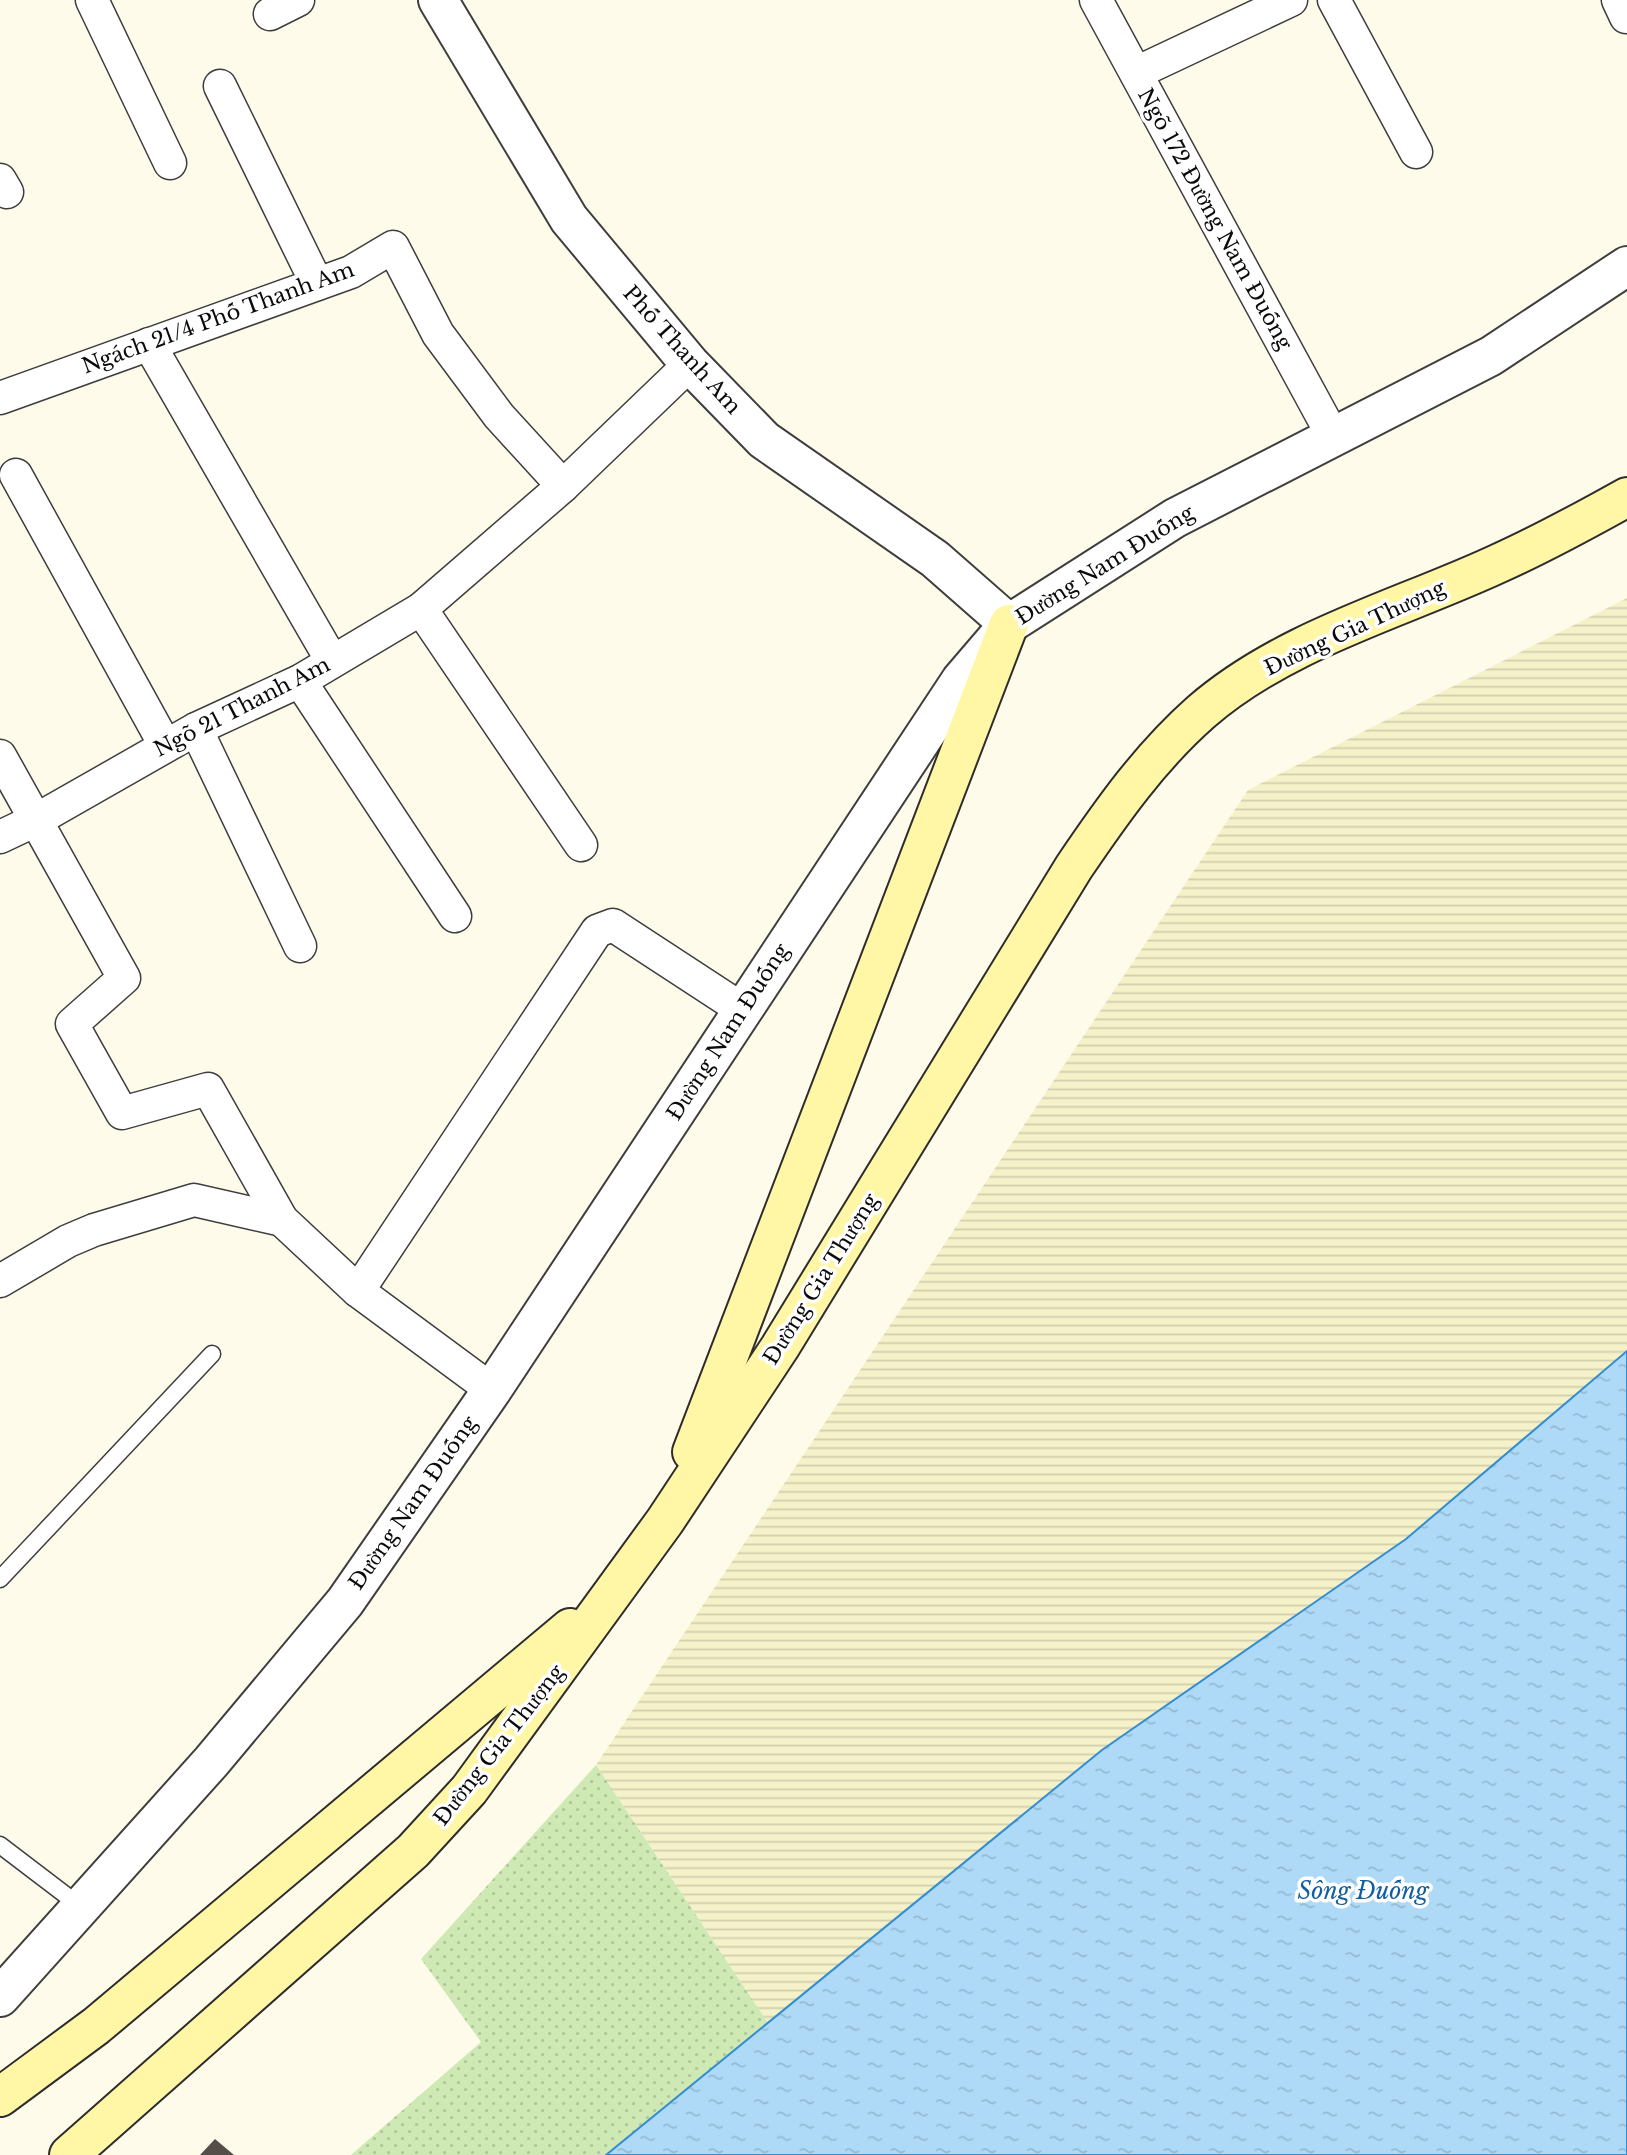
<svg xmlns="http://www.w3.org/2000/svg" width="1627" height="2155" font-family="'Libre Baskerville',serif">
  <defs>
    <pattern id="farmland-rules" width="6" height="5" patternUnits="userSpaceOnUse" patternTransform="scale(1.75)"><rect width="6" height="5" fill="#f5f2ca"/><path d="M0 2.5h6" fill="none" stroke="#d1ceac"/></pattern>
    <pattern id="grass-dots" width="8" height="8" patternUnits="userSpaceOnUse" patternTransform="scale(1.75)"><rect width="8" height="8" fill="#cee9b4"/><path d="M2 2h.1M6 6h.1" fill="none" stroke="#b0c699" stroke-width="1.8" stroke-linecap="round"/></pattern>
    <pattern id="water-ripples" width="26" height="14" patternUnits="userSpaceOnUse" patternTransform="scale(1.75)"><rect width="26" height="14" fill="#aedaf7"/><path d="M2 4q2-2 4 0t4 0M15 11q2-2 4 0t4 0" fill="none" stroke="#94bad2"/></pattern>
  </defs>
  <rect width="100%" height="100%" fill="#fffbea"/>
  <polygon fill="url(#farmland-rules)" points="1627,598 1627,1351 1406,1539 1102,1750 768,2023 596,1765 1248,790"/>
  <polygon fill="url(#grass-dots)" points="596,1765 768,2023 606,2155 351,2155 481,2042 421,1959"/>
  <polygon fill="url(#water-ripples)" stroke="#348dcf" stroke-width="2" points="1627,1351 1627,2155 606,2155 1102,1750 1406,1539"/>
  <polygon fill="#544d48" points="215,2139 234,2155 200,2155"/>
  <g fill="none" stroke-linecap="round" stroke-linejoin="round">
    <defs>
      <g id="service">
        <polyline points="0,1579 212,1354"/>
        <polyline points="0,1845 80,1906"/>
      </g>
      <g id="minor">
        <polyline points="92,0 170,163"/>
        <polyline points="1096,0 1334,438"/>
        <polyline points="1334,0 1416,152"/>
        <polyline points="1618,0 1626,17"/>
        <polyline points="270,14 298,0"/>
        <polyline points="1136,73 1291,0"/>
        <polyline points="220,86 317,284"/>
        <polyline points="0,180 7,192"/>
        <polyline points="149,344 332,661"/>
        <polyline points="0,398 351,272 393,247 438,334 499,416 563,486"/>
        <polyline points="16,475 165,745"/>
        <polyline points="421,609 581,845"/>
        <polyline points="300,681 455,916"/>
        <polyline points="196,729 300,946"/>
        <polyline points="0,756 124,978 72,1024 122,1113 208,1089 282,1220 358,1291 492,1390"/>
        <polyline points="0,837 38,819 196,729 300,681 421,609 563,486 690,364"/>
        <polyline points="0,1281 68,1241 94,1230 194,1200 282,1220"/>
        <polyline points="358,1291 597,931 613,925 743,1010"/>
      </g>
      <g id="tertiary">
        <polyline points="438,0 569,219 690,364 764,440 935,559 1009,624"/>
        <polyline points="0,1997 211,1762 345,1602 492,1390 961,680 1009,624 1175,518 1491,356 1627,266"/>
      </g>
      <g id="secondary">
        <polyline points="692,1452 1009,624"/>
        <polyline points="0,2097 96,2026 570,1628"/>
        <path d="M69,2155l344,-304 56,-61 196,-269 115,-174 294,-480c38,-56 76,-110 127,-155 83,-72 196,-102 294,-147 45,-20 89,-44 132,-68"/>
      </g>
    </defs>
    <use href="#service" stroke="#3e3e3e" stroke-width="19"/>
    <use href="#minor" stroke="#3e3e3e" stroke-width="35"/>
    <use href="#tertiary" stroke="#3e3e3e" stroke-width="42"/>
    <use href="#secondary" stroke="#2d2d2d" stroke-width="42"/>
    <use href="#service" stroke="#fff" stroke-width="16"/>
    <use href="#minor" stroke="#fff" stroke-width="32"/>
    <use href="#tertiary" stroke="#fff" stroke-width="38"/>
    <use href="#secondary" stroke="#fff7a5" stroke-width="38"/>
  </g>
  <g text-anchor="middle" stroke-width="7" stroke-linejoin="round" paint-order="stroke">
    <g font-size="21" fill="#0b0b0b" stroke="#fff">
      <text transform="translate(1215 219) rotate(61)" y="7">Ngõ 172 Đường Nam Đuống</text>
      <text transform="translate(218 318) rotate(-20)" y="7">Ngách 21/4 Phố Thanh Am</text>
      <text transform="translate(682 350) rotate(48)" y="7">Phố Thanh Am</text>
      <text transform="translate(1105 565) rotate(-32)" y="7">Đường Nam Đuống</text>
      <text transform="translate(1355 628) rotate(-25)" y="7">Đường Gia Thượng</text>
      <text transform="translate(242 707) rotate(-27)" y="7">Ngõ 21 Thanh Am</text>
      <text transform="translate(728 1032) rotate(-57)" y="7">Đường Nam Đuống</text>
      <text transform="translate(821 1279) rotate(-58)" y="7">Đường Gia Thượng</text>
      <text transform="translate(413 1503) rotate(-55)" y="7">Đường Nam Đuống</text>
      <text transform="translate(499 1745) rotate(-52)" y="7">Đường Gia Thượng</text>
    </g>
    <g font-size="23" font-style="italic" fill="#135e9e" stroke="#fff">
      <text x="1363" y="1899">Sông Đuống</text>
    </g>
  </g>
</svg>
